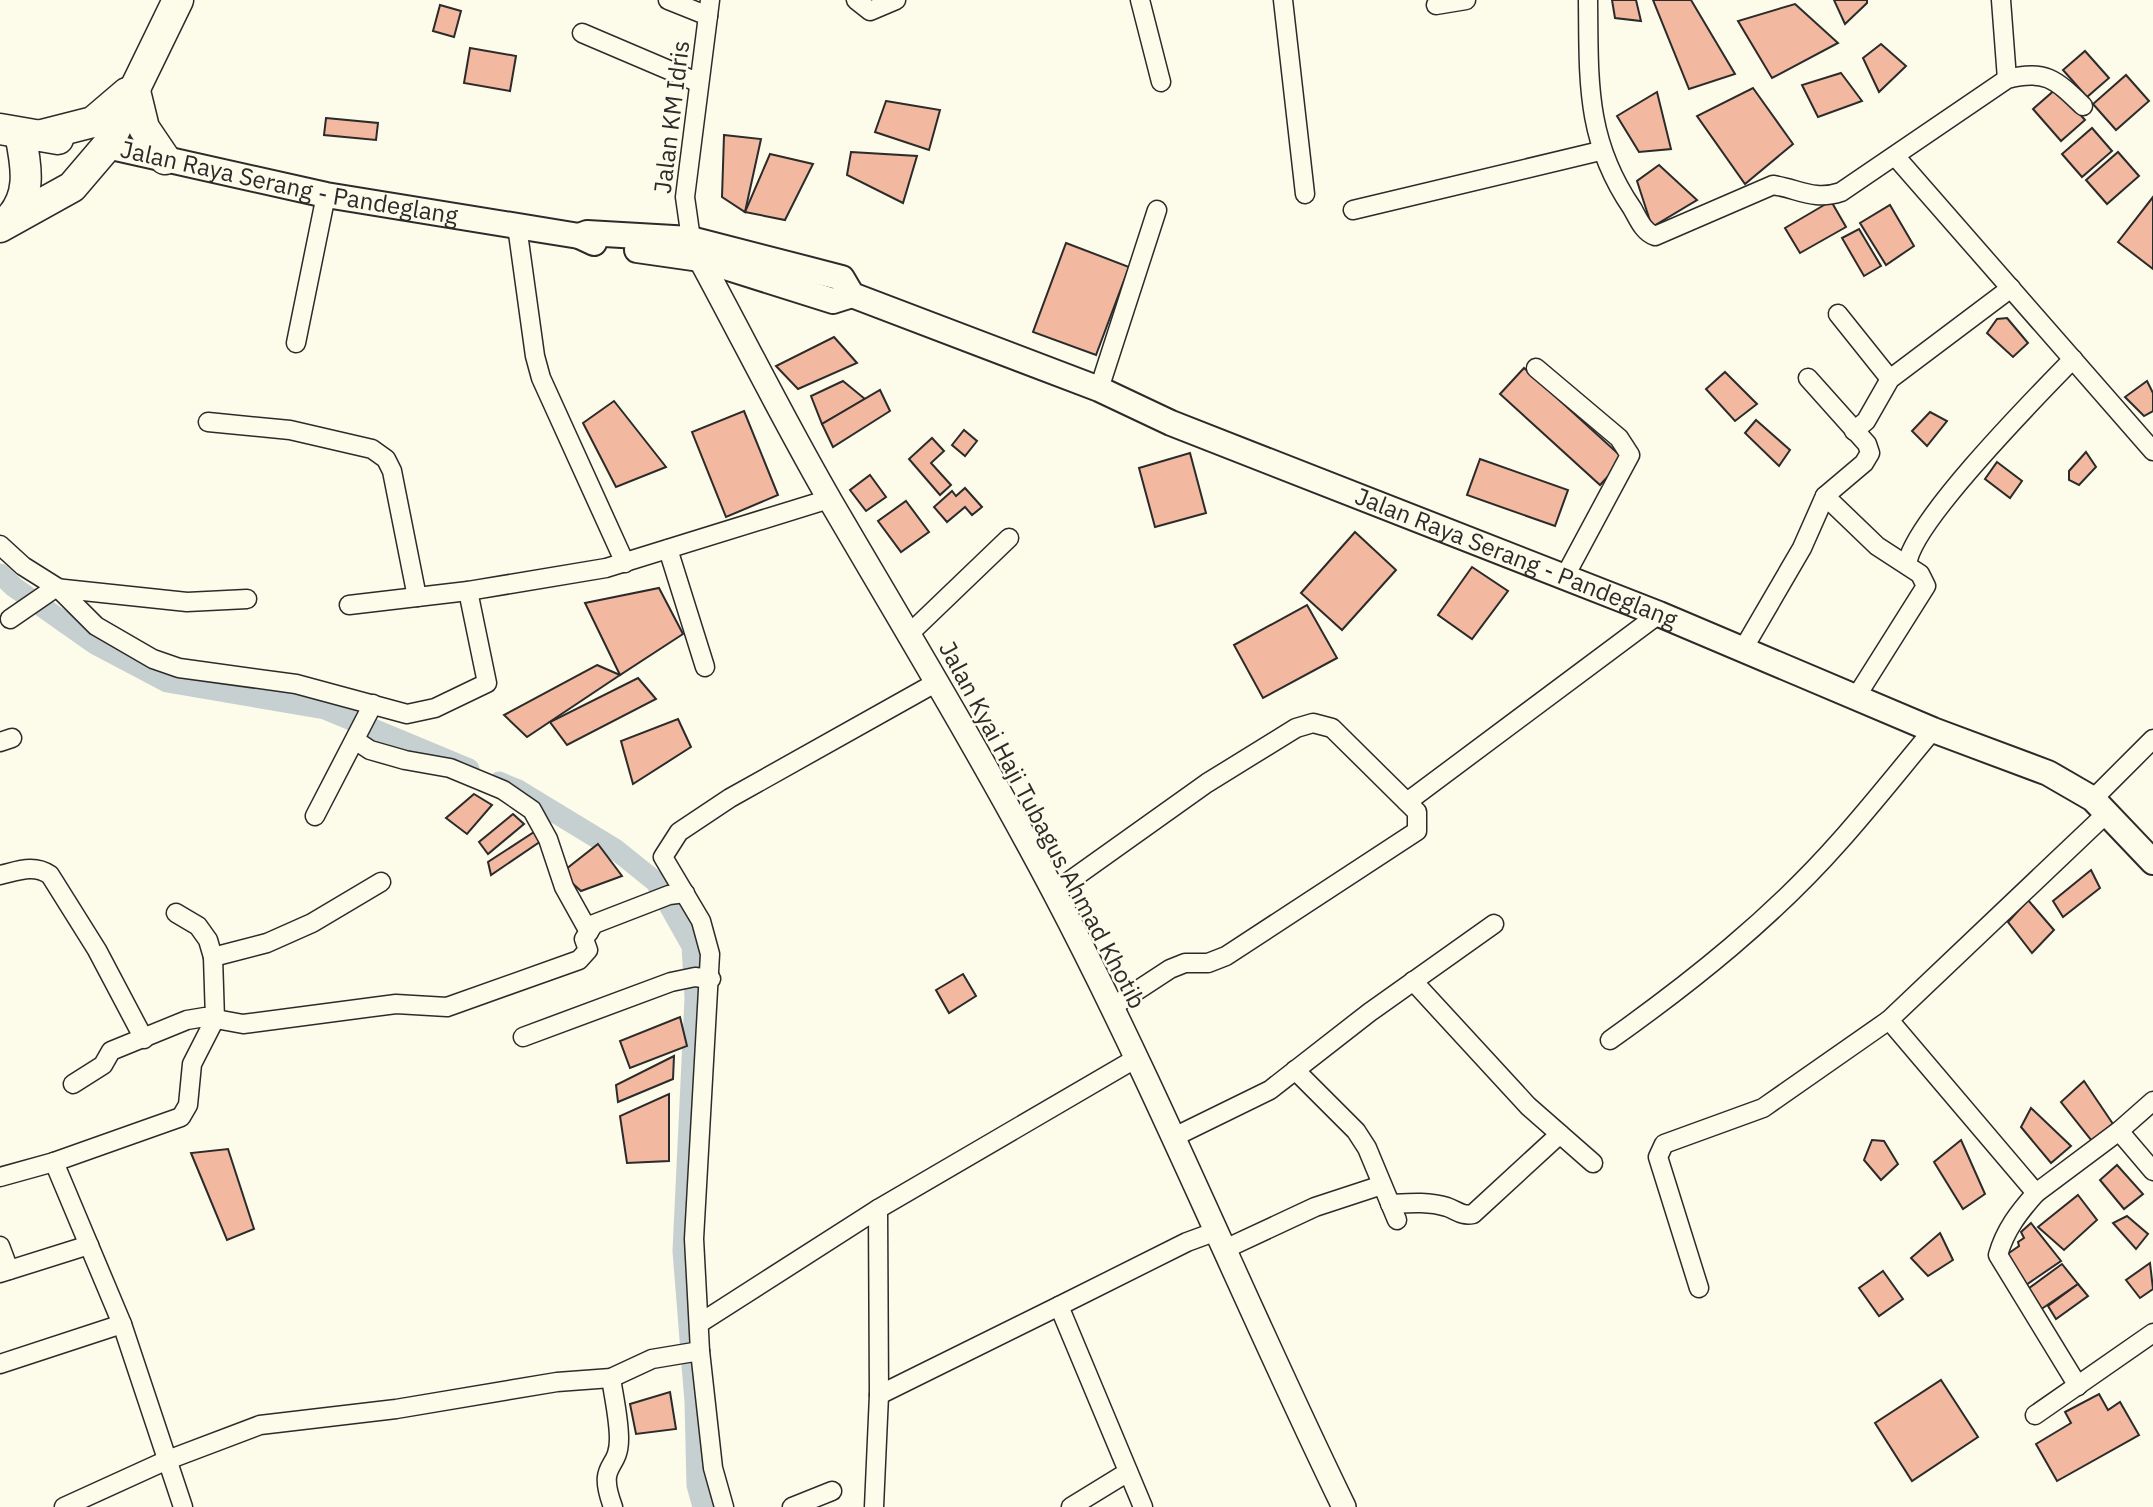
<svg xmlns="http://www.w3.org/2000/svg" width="2153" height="1507" font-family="'IBM Plex Sans',sans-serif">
  <rect width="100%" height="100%" fill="#fdfbea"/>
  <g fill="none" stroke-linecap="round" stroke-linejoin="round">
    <g stroke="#c7d0d0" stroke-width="21">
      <polyline points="0,574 14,587 95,644 167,682 325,709 469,769"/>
      <polyline points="499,782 518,790 615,849 656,882 692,946 695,998 683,1251 695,1402 697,1485 703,1507"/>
    </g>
  </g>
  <g fill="#f2b8a0" stroke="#2b2b2b" stroke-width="2">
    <polygon points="1612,0 1636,0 1641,21 1615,18"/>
    <polygon points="1653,0 1691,0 1735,74 1689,89"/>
    <polygon points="1834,0 1867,0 1867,3 1845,24"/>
    <polygon points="1795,4 1838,43 1772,78 1738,21"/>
    <polygon points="440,5 461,11 454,37 433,31"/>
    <polygon points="1881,44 1906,66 1879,92 1863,58"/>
    <polygon points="470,48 516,56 510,91 464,83"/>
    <polygon points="2085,51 2109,78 2087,97 2063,70"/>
    <polygon points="1841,73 1862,101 1818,117 1802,85"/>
    <polygon points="2126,75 2149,101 2116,130 2093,104"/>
    <polygon points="1753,88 1793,144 1745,184 1697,116"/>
    <polygon points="2057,88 2085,120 2061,141 2033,109"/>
    <polygon points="1657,92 1671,149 1639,152 1617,116"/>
    <polygon points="886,101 940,110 929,150 875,132"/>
    <polygon points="326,118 378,123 376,140 324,135"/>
    <polygon points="2092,128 2112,151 2082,177 2062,154"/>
    <polygon points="724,135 761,139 745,212 722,197"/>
    <polygon points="851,152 917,156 903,203 847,175"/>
    <polygon points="2118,152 2139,176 2107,204 2086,180"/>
    <polygon points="770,154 813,164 785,220 745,212"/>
    <polygon points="1659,165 1697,200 1652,227 1637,181"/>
    <polygon points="2153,197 2153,269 2118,242"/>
    <polygon points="1831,201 1846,227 1800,253 1785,228"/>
    <polygon points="1890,205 1914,246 1886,265 1860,223"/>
    <polygon points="1859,229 1881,266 1864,276 1842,238"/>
    <polygon points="1066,243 1129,267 1096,355 1033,332"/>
    <polygon points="2007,318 2028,343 2013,357 1987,333 1997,319"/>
    <polygon points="834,337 857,363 798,389 776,366"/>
    <polygon points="1524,368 1624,459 1600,485 1500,394"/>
    <polygon points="1725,372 1757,404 1735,421 1706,389"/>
    <polygon points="843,381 865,399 822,424 811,396"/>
    <polygon points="2147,381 2153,393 2153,411 2144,416 2125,397"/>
    <polygon points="880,390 890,411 833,447 822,424"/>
    <polygon points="614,401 666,467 616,487 583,423"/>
    <polygon points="744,411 778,495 726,517 692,432"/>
    <polygon points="1930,412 1947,421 1927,446 1912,431"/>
    <polygon points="1756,420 1790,450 1779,466 1745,433"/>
    <polygon points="964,430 977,441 965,456 952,445"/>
    <polygon points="932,438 944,451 931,463 951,485 940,495 909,459"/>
    <polygon points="2086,452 2096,467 2079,485 2069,480 2069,471"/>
    <polygon points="1190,453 1206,513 1155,527 1139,468"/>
    <polygon points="1480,459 1568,490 1555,526 1467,495"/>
    <polygon points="1997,462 2022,481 2010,498 1985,479"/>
    <polygon points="870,475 886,497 866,511 850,490"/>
    <polygon points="965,488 982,507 972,515 965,507 947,522 934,507 952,491 956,496"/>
    <polygon points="906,501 929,532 901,552 878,521"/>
    <polygon points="1355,532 1396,570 1342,630 1301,593"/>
    <polygon points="1472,567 1508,591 1472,639 1438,615"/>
    <polygon points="659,588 683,634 620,675 585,603"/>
    <polygon points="1307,605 1337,658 1263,698 1234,645"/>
    <polygon points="597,665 620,675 527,737 504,715"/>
    <polygon points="638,678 656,699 567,745 550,722"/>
    <polygon points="678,719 691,747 633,784 621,741"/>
    <polygon points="474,794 492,805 467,834 446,818"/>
    <polygon points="513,814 524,824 488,854 479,842"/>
    <polygon points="537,830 544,839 491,875 488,862"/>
    <polygon points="598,844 622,876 581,891 561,873"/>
    <polygon points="2091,870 2100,888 2063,917 2053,901"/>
    <polygon points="2028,900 2054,930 2032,953 2008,922"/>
    <polygon points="963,974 976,996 949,1013 936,990"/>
    <polygon points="680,1017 687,1046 630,1068 620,1041"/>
    <polygon points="674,1056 673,1079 618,1102 616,1085"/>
    <polygon points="2084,1081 2113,1124 2092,1141 2061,1102"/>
    <polygon points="669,1094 669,1161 627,1163 620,1116"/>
    <polygon points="2031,1108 2071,1146 2051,1163 2021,1127"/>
    <polygon points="1872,1140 1884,1141 1898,1164 1881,1180 1864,1160"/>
    <polygon points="1961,1140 1985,1194 1963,1209 1934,1162"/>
    <polygon points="228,1149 254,1229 227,1240 191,1153"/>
    <polygon points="2117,1165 2143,1194 2124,1209 2100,1180"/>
    <polygon points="2078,1195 2097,1220 2064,1250 2038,1227"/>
    <polygon points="2127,1216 2148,1234 2136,1249 2113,1223"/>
    <polygon points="2031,1223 2061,1261 2026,1285 2024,1281 2020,1285 2006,1255 2019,1246 2018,1242 2024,1238 2021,1232"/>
    <polygon points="1940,1233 1953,1260 1928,1276 1911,1258"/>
    <polygon points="2150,1263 2153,1289 2140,1298 2126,1280"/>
    <polygon points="2062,1264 2078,1284 2040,1310 2025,1291"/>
    <polygon points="1883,1271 1903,1299 1879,1316 1859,1288"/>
    <polygon points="2078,1284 2088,1296 2056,1319 2048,1306"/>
    <polygon points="1941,1380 1978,1437 1912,1481 1875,1423"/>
    <polygon points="670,1392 676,1429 636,1434 630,1404"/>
    <polygon points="2099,1394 2108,1410 2120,1402 2139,1435 2057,1481 2036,1444 2071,1423 2065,1412"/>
  </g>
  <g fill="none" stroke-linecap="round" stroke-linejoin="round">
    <defs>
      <g id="minor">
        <polyline points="668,0 708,16"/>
        <polyline points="856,0 870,11 896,0"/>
        <polyline points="1140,0 1161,82"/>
        <polyline points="1283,0 1305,194"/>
        <path d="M1588,0c1,80 -3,139 44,208 6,10 11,24 23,28l118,-51c26,4 41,16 68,7l166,-113c39,-10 49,1 76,27"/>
        <polyline points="2001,0 2007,79"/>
        <polyline points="1436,5 1466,0"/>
        <polyline points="582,33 697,82"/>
        <polyline points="1895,156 2153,451"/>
        <polyline points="1353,210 1600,151"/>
        <polyline points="517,226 535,356 541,378 625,563"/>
        <polyline points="691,239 685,197 710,0"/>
        <polyline points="1838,314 1890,379"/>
        <polyline points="296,343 326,195"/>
        <polyline points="1536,368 1619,438 1630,455 1564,578"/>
        <polyline points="1099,389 1157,210"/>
        <polyline points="208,422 290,430 372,449 386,459 392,471 417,597"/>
        <polyline points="1854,431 1866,421 1890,379 2011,288"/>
        <polyline points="1825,496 1877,546 1920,574 1926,586 1856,697"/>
        <polyline points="0,545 23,566 58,588 96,626 153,659 179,668 296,684 407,714 435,708 487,683 468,591"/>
        <polyline points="668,549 705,667"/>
        <path d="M1907,565c4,-42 132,-171 166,-206"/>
        <polyline points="349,605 468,591 606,568 829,499"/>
        <polyline points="10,619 55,588 187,602 247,599"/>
        <polyline points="909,634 1009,538"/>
        <polyline points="1742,651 1802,548 1825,496 1864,463 1870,453 1867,444 1808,378"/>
        <polyline points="355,740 370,750 405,760 450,768 503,790 532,810 548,839 564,887 589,932"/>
        <polyline points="0,742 12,738"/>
        <polyline points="2093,799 2153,739"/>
        <polyline points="1407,802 1659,614"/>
        <polyline points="2107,813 1889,1020 2036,1193 2119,1131 2153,1101"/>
        <polyline points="315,816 373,704"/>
        <path d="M0,875c18,-4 34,-11 50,0l47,75 47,89"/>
        <polyline points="1054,892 1207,783 1296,728 1313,723 1332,728 1417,812 1417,831 1226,956 1208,963 1185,963 1170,969 1112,1007"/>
        <polyline points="213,957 267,943 312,923 381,882"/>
        <polyline points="1413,981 1528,1106 1593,1163"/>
        <polyline points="523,1037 671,982 695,977 711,979"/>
        <path d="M1610,1040c83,-59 163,-123 230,-199 32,-36 62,-74 93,-111"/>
        <polyline points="1295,1070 1356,1131 1367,1148 1397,1220"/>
        <polyline points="73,1084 103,1065 111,1051 187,1020 205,1017 243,1024 396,1004 447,1007 579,960 588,950 584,939 594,924 669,895 685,893"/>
        <polyline points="2119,1131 2153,1171"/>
        <polyline points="1174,1137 1270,1090 1370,1012 1494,924"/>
        <polyline points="54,1162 122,1324 183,1507"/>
        <polyline points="0,1177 54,1162 181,1117 188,1105 192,1064 215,1019 213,957 208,940 198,926 176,913"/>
        <path d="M2036,1193c-17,19 -31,37 -38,62l80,131"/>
        <path d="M1390,1204c18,-1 39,-3 57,3 11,4 14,9 26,7l87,-80"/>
        <polyline points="0,1246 9,1270"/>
        <polyline points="1225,1249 1315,1207 1382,1185"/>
        <polyline points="0,1273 89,1245"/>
        <polyline points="1699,1288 1658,1157 1664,1144 1763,1108 1889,1020"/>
        <polyline points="700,1323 878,1209"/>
        <polyline points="0,1364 122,1324"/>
        <path d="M611,1378c3,20 8,41 8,61 0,33 -23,22 -6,68"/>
        <polyline points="879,1395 1059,1306"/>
        <polyline points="2035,1415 2153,1333"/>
        <polyline points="64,1507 165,1461 260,1425 396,1409 557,1382 611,1378 652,1359 700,1351"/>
        <polyline points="724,1507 713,1468 700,1351 694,1239 710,954 701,921 663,857 679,832 730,798 937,682"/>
        <polyline points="792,1507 832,1491"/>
        <polyline points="874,1507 879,1395 878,1209 1135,1059"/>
        <polyline points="1071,1507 1128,1472"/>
        <polyline points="1143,1507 1059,1306 1187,1242 1217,1231"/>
      </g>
      <path id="tertiary" d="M700,259c44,81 85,164 131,243 76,130 154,259 224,392 105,200 190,410 289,613"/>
      <g id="secondary">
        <path id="s1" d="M107,146l219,49 253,41 15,7"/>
        <path id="s2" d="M579,236l8,-3 104,6 151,39 10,17 247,94 72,34 488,191 274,116 115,43 45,26 60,63"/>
        <polyline points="637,250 700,259 833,301 852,295"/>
      </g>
      <g id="trunk">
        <polyline points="135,91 144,128 165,159"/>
        <polyline points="0,129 58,139"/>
        <polyline points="38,136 93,122 127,93"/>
        <path d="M4,224c29,-24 23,-57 16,-90"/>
        <polyline points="0,227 72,187 107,146 178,0"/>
      </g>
    </defs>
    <use href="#minor" stroke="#2b2b2b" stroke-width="21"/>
    <use href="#tertiary" stroke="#2b2b2b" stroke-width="26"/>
    <use href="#secondary" stroke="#2b2b2b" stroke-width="28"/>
    <use href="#trunk" stroke="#2b2b2b" stroke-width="33"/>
    <use href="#minor" stroke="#fdfbea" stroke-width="18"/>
    <use href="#tertiary" stroke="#fdfbea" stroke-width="23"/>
    <use href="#secondary" stroke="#fdfbea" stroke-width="24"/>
    <use href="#trunk" stroke="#fdfbea" stroke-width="30"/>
  </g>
  <g text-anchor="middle" stroke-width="5" stroke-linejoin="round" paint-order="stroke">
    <g font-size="24" fill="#2b2b2b" stroke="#fdfbea">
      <text transform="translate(672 117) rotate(-83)" y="8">Jalan KM Idris</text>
      <text dy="8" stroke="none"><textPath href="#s1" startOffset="186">Jalan Raya Serang - Pandeglang</textPath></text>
      <text dy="8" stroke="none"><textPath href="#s2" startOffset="1003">Jalan Raya Serang - Pandeglang</textPath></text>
      <text transform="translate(1042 825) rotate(62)" y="8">Jalan Kyai Haji Tubagus Ahmad Khotib</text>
    </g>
  </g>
</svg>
